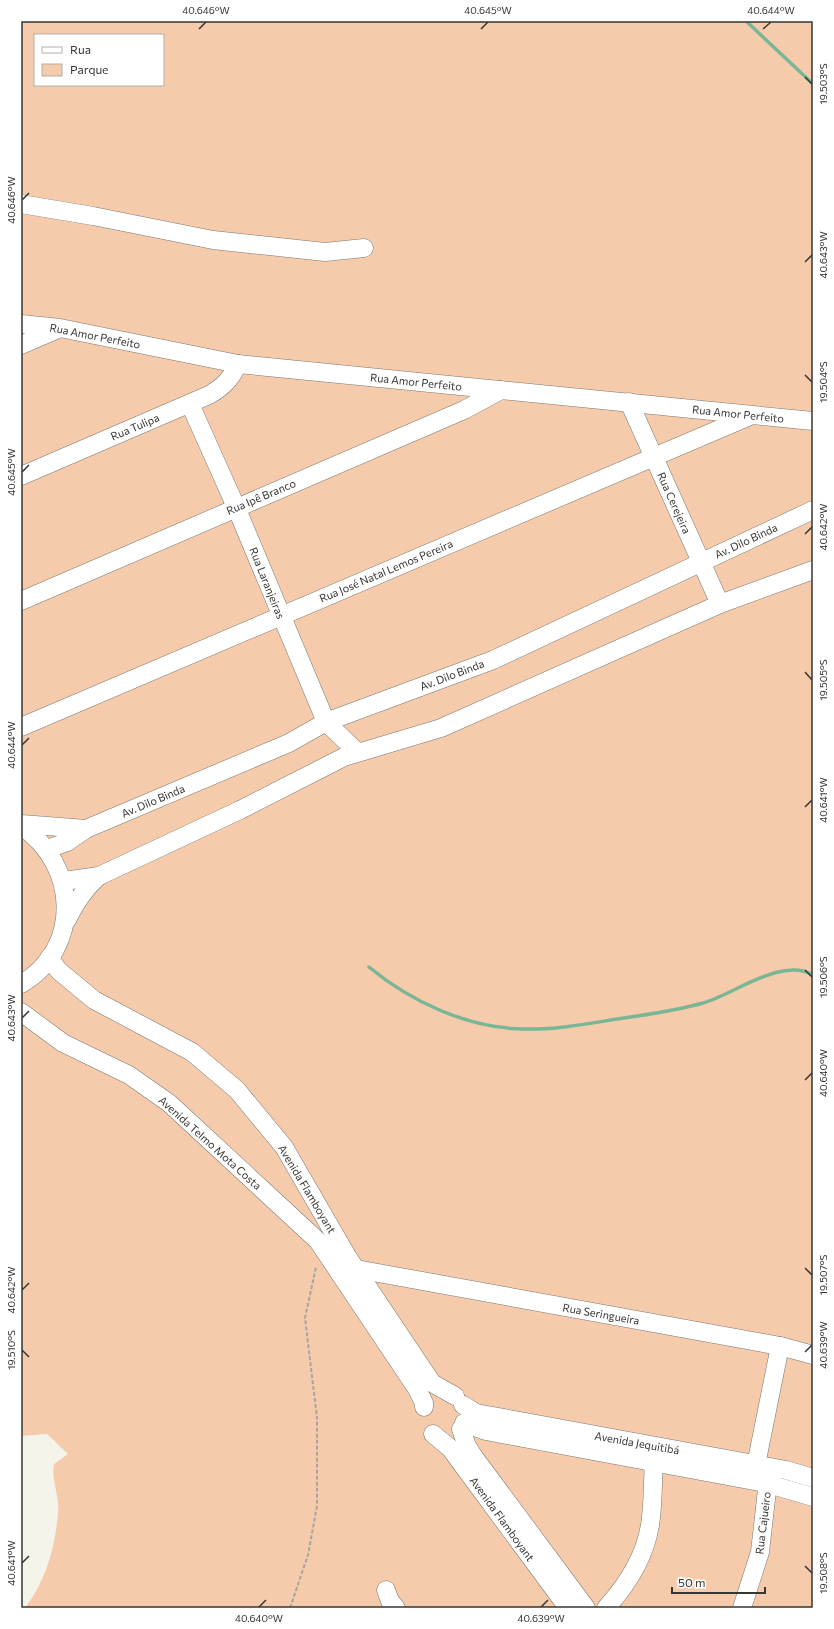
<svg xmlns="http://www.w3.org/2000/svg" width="834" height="1629" font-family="Commissioner,sans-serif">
  <rect width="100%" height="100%" fill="#f4f4eb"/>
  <path fill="#f6cbab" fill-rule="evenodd" d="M21,21h792v1587h-788c21,-28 30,-60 33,-95 2,-17 -7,-32 -4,-49l14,-10 -21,-20 -26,2zM35,35h128v50h-128z"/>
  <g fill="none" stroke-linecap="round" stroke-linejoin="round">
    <g stroke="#79b695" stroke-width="3.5">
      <polyline points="746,21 813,84"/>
      <path d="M369,967c42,35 99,61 154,62 32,1 63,-5 94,-10 28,-4 58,-8 86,-16 30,-8 79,-47 110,-28"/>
    </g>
    <defs>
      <g id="minor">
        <polyline points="21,204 93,216 213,240 325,252 364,248"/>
        <polyline points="21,324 60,328 238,364 813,421"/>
        <polyline points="21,345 58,329"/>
        <polyline points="629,402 720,604"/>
        <polyline points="190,404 236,507 326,722 357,752"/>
        <path d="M21,476l188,-81c14,-8 22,-16 29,-31"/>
        <polyline points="21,601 464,410 501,390"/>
        <polyline points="21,727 750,416"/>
        <polyline points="21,824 86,829"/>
        <path d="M21,826c57,38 62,122 0,158"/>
        <polyline points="47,849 67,842 86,829 289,743 326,722 493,660 813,510"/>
        <polyline points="64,881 99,876 240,810 344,757 441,728 720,604 813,570"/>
        <path d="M67,920c8,-17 18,-32 32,-44"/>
        <polyline points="49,958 59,971 94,1000 192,1052 237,1090 284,1147 347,1256 432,1383 455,1396"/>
        <polyline points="21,1012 63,1043 129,1075 169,1103 318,1241 417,1389 424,1403 424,1407"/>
        <polyline points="356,1269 780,1346 813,1355"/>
        <polyline points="463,1405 476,1413 786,1470 813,1478"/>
        <polyline points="464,1423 486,1431 765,1483 813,1497"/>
        <polyline points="461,1429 467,1446 474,1457 586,1608"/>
        <polyline points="433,1434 450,1448 568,1608"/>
        <polyline points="756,1465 780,1346"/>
        <polyline points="386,1590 390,1601 396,1608"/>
        <path d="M606,1608c21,-23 39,-52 44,-83 4,-25 2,-49 5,-74"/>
        <polyline points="742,1608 760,1552 769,1472"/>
      </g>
    </defs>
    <use href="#minor" stroke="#787870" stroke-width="19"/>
    <polyline stroke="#a6a69f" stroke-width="2" stroke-dasharray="4 2" stroke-linecap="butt" points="290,1608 308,1555 317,1506 317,1418 305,1318 316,1267"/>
    <use href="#minor" stroke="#fff" stroke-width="18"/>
  </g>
  <path fill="none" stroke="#363633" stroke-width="1.5" d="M199,29l7,-7M481,29l7,-7M763,29l8,-7M805,77l7,7M22,200l7,-7M805,262l7,-7M805,375l7,7M22,472l7,-7M805,534l7,-7M805,672l7,8M22,745l7,-7M805,807l7,-7M805,970l7,7M22,1018l7,-7M805,1080l7,-7M805,1268l7,7M22,1290l7,-7M22,1350l7,7M805,1352l7,-7M22,1563l7,-7M805,1566l7,7M259,1607l7,-7M541,1607l7,-7"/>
  <g text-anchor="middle" stroke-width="3.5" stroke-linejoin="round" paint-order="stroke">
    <g font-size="11" fill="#363633" stroke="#fff">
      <text transform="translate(95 336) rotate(11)" y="4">Rua Amor Perfeito</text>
      <text transform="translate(416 382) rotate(6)" y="4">Rua Amor Perfeito</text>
      <text transform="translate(738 414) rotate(6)" y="4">Rua Amor Perfeito</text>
      <text transform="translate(135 427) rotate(-23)" y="4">Rua Tulipa</text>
      <text transform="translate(261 497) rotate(-23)" y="4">Rua Ipê Branco</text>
      <text transform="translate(674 503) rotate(66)" y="4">Rua Cerejeira</text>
      <text transform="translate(746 541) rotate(-25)" y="4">Av. Dilo Binda</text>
      <text transform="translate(386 571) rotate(-23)" y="4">Rua José Natal Lemos Pereira</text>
      <text transform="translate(267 583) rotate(68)" y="4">Rua Laranjeiras</text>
      <text transform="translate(452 675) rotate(-21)" y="4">Av. Dilo Binda</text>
      <text transform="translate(153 801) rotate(-23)" y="4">Av. Dilo Binda</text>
      <text transform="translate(210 1143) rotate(42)" y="4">Avenida Telmo Mota Costa</text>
      <text transform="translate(307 1189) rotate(59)" y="4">Avenida Flamboyant</text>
      <text transform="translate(601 1314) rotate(10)" y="4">Rua Seringueira</text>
      <text transform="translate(637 1443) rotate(10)" y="4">Avenida Jequitibá</text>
      <text transform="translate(502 1519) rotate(54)" y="4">Avenida Flamboyant</text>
      <text transform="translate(763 1523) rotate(-83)" y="4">Rua Cajueiro</text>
    </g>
  </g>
  <rect width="834" height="1629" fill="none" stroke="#ffffff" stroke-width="44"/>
  <rect x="34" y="34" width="130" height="52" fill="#ffffff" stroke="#afafad"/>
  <rect x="42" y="47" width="20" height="6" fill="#ffffff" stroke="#afafad"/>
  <text x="70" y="54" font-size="12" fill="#363633">Rua</text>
  <rect x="42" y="64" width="20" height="12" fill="#f6cbab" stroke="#afafad"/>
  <text x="70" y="74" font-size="12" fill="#363633">Parque</text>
  <path d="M672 1587v6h93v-6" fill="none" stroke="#363633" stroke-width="2"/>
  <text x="678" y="1587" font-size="12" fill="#363633" stroke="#ffffff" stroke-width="3" paint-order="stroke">50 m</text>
  <rect x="22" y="22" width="790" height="1585" fill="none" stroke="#363633" stroke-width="1.5"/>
  <g font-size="10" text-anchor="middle" fill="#363633">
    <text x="206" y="14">40.646°W</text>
    <text x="488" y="14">40.645°W</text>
    <text x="771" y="14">40.644°W</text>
    <text transform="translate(823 84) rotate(-90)" y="4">19.503°S</text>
    <text transform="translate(11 200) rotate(-90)" y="4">40.646°W</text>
    <text transform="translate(823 255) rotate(-90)" y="4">40.643°W</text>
    <text transform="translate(823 382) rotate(-90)" y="4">19.504°S</text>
    <text transform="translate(11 472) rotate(-90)" y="4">40.645°W</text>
    <text transform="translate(823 527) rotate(-90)" y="4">40.642°W</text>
    <text transform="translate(823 680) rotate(-90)" y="4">19.505°S</text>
    <text transform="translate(11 745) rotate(-90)" y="4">40.644°W</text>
    <text transform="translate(823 800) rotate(-90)" y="4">40.641°W</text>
    <text transform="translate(823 977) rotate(-90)" y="4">19.506°S</text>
    <text transform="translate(11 1018) rotate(-90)" y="4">40.643°W</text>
    <text transform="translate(823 1073) rotate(-90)" y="4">40.640°W</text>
    <text transform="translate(823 1275) rotate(-90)" y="4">19.507°S</text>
    <text transform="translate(11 1290) rotate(-90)" y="4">40.642°W</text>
    <text transform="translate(823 1345) rotate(-90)" y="4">40.639°W</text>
    <text transform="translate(11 1350) rotate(-90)" y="4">19.510°S</text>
    <text transform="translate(11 1563) rotate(-90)" y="4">40.641°W</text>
    <text transform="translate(823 1573) rotate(-90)" y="4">19.508°S</text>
    <text x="259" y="1622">40.640°W</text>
    <text x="541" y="1622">40.639°W</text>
  </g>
</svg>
